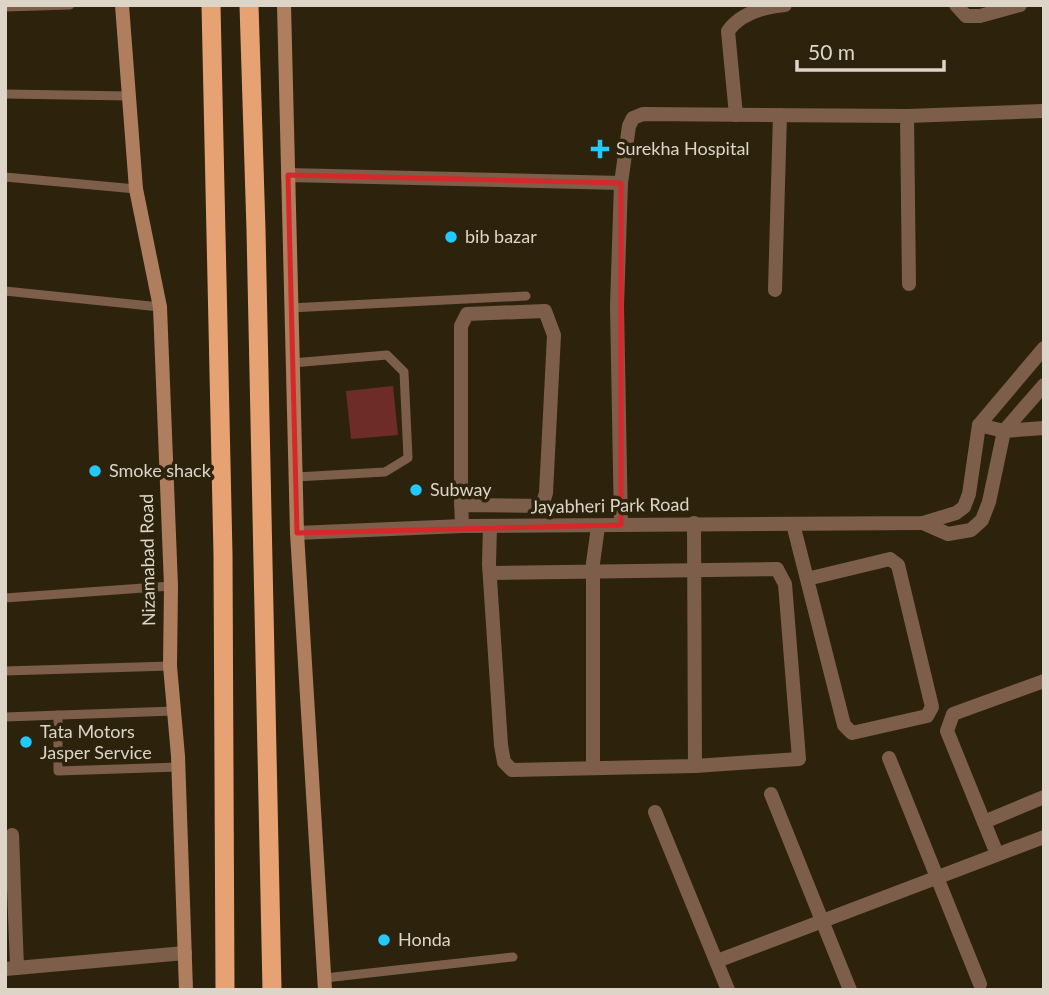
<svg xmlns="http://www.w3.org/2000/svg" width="1049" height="995" font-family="Lato,sans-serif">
  <rect width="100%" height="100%" fill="#2d230d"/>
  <polygon fill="#6e2c28" points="393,386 398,435 351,439 346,391"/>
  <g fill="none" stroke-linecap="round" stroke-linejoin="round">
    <g stroke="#7d5e4a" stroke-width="9">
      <polyline points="5,7 70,5"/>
      <polyline points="5,94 130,96"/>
      <polyline points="5,177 136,189"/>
      <polyline points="5,291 160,307"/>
      <polyline points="290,308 526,296"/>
      <polyline points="292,363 387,355 404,372 408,458 385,472 296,477"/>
      <polyline points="5,598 171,586"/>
      <polyline points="5,671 170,666"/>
      <polyline points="58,715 58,771 179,767"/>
      <polyline points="5,717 174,711"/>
      <polyline points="325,978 513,957"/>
    </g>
    <g stroke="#7d5e4a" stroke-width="14">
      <polyline points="956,5 966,16 980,16 1020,5"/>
      <path d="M736,115l-8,-84c13,-18 35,-24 57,-26"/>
      <polyline points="907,116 909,284"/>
      <polyline points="288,175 621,183 629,126 633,118 643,114 907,116 1043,111"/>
      <polyline points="775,290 780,115"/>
      <polyline points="979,425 1004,431 1044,428"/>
      <polyline points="461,505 542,506 546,493 554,335 545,311 467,314 461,326 461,498 462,526"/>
      <polyline points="694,523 695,766"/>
      <polyline points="923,523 948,534 971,530 982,520 989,502 1004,431 1044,385"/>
      <polyline points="793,524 844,725 852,733 927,716 932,707 898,565 890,559 807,579"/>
      <polyline points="621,525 617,306 621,183"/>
      <polyline points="490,526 489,564 501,745 504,762 512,770 695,766 799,759 785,584 777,569 491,573"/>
      <polyline points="297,533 462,526 923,523 956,513 964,507 969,494 979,425 1044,348"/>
      <polyline points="889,758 980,984"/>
      <polyline points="593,767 593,563 598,527"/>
      <polyline points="771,794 850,990"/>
      <polyline points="655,812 728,990"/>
      <polyline points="984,822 1044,797"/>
      <polyline points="12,835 17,968"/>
      <polyline points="997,854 947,731 953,714 1044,681"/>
      <polyline points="717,961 1044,837"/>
      <polyline points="5,969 185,953"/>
    </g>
    <g stroke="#af7e5e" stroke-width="14">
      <polyline points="122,5 136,189 160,307 171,586 170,666 178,756 186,990"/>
      <polyline points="284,5 297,533 325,990"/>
    </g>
    <g stroke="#e7a274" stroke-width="19">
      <polyline points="211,5 223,555 225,990"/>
      <polyline points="249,5 256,230 272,990"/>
    </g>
  </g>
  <path fill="none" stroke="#d62828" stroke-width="5" stroke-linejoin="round" d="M288,175l333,8v342l-324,8z"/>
  <g fill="#21c9fd" stroke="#2d230d" stroke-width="2.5">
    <path d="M596.5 138.5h7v7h7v7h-7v7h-7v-7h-7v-7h7z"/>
    <circle cx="451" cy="237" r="7"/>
    <circle cx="95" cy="471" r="7"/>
    <circle cx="416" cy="490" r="7"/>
    <circle cx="26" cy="742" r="7"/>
    <circle cx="384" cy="940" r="7"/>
  </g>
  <g text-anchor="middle" stroke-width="7" stroke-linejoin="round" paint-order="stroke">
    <g font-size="18" fill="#dcd5c8" stroke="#2d230d" text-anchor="start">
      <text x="616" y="155">Surekha Hospital</text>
      <text x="465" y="243">bib bazar</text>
      <text x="109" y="477">Smoke shack</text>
      <text x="430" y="496">Subway</text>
      <text x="40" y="738">Tata Motors<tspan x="40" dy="21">Jasper Service</tspan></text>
      <text x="398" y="946">Honda</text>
    </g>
    <g font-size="18" fill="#dcd5c8" stroke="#2d230d">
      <text transform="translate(610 506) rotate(-1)" y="6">Jayabheri Park Road</text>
      <text transform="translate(148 560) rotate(-91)" y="6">Nizamabad Road</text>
    </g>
  </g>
  <rect width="1049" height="995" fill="none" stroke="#dcd5c8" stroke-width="14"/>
  <path d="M797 60v10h147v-10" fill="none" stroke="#dcd5c8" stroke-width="3.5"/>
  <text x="808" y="60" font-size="21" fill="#dcd5c8" stroke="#2d230d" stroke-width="5" paint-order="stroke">50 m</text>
</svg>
